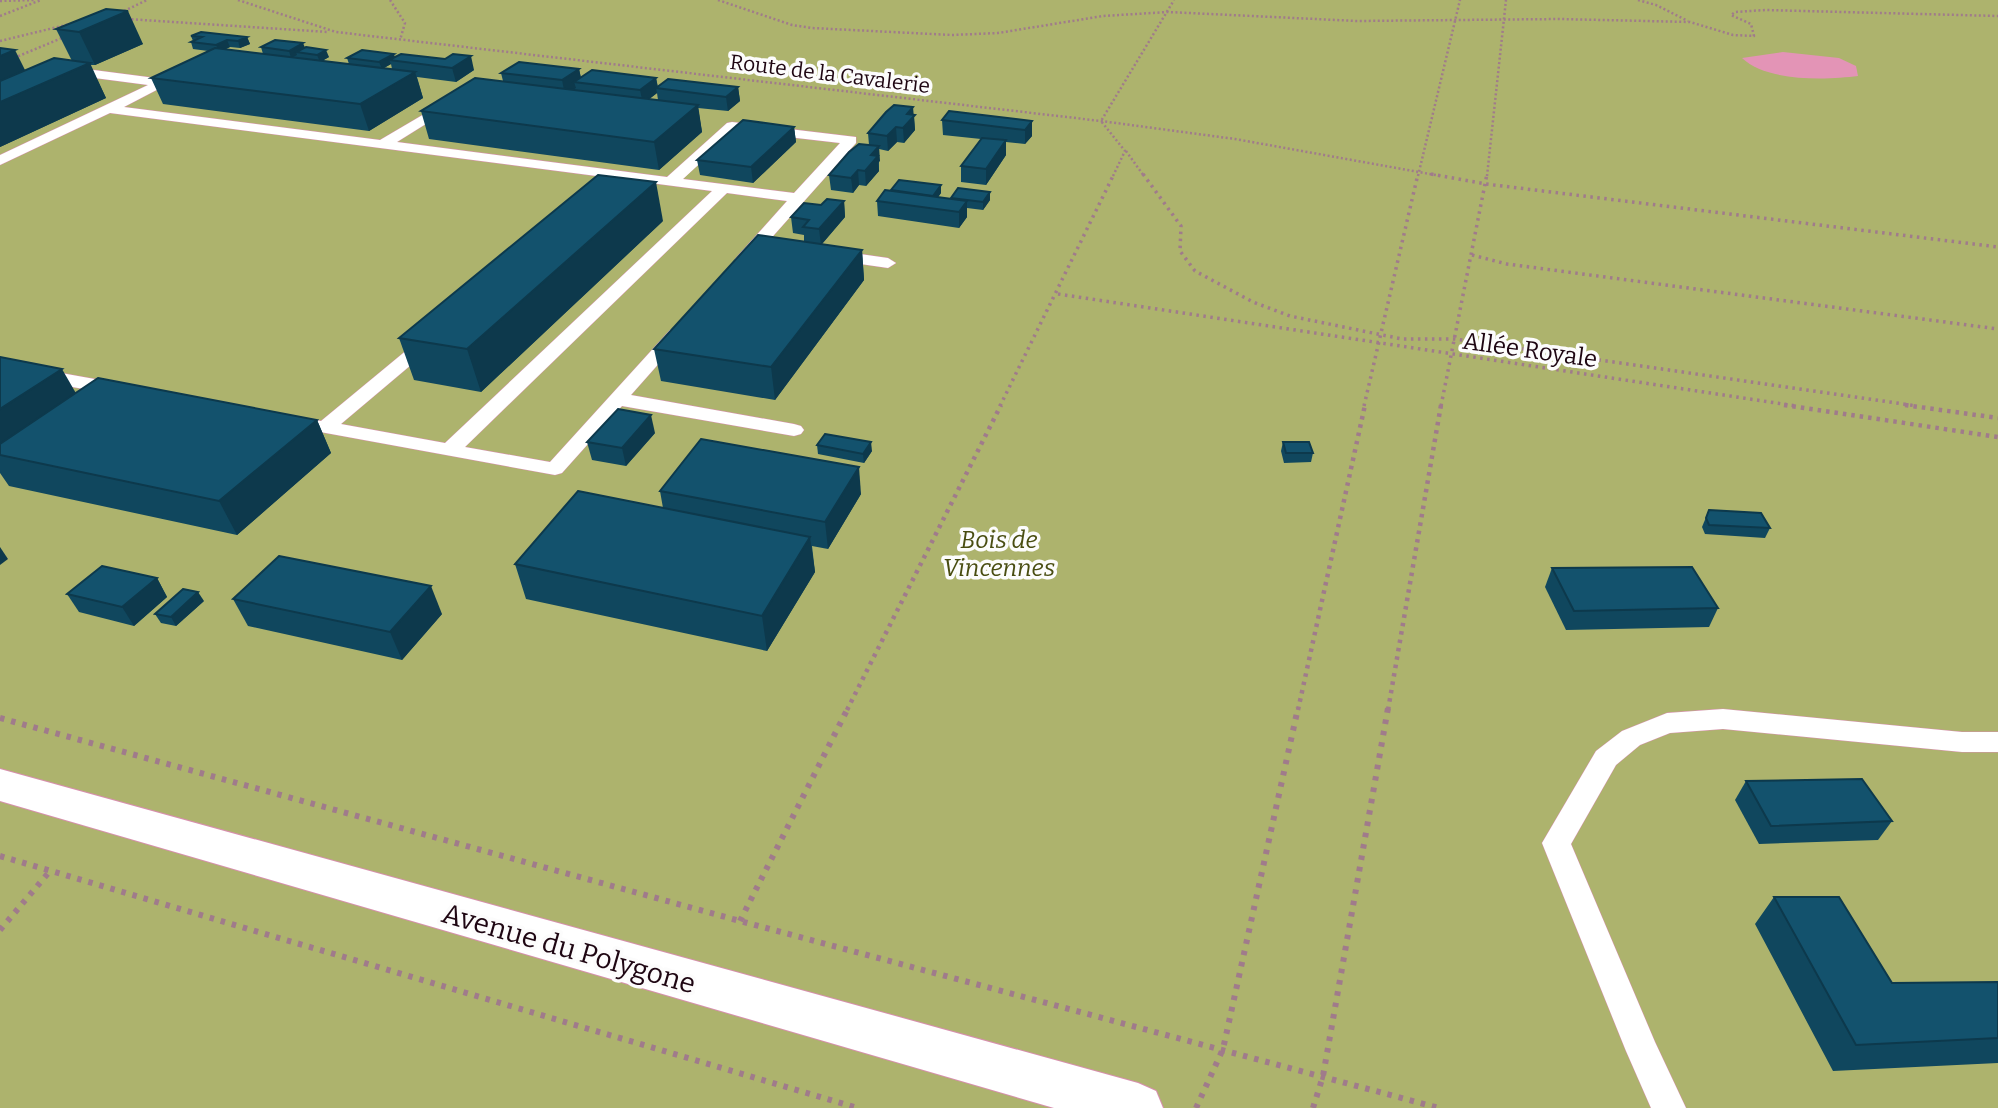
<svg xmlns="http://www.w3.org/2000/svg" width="1998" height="1108" font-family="Bitter,serif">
  <rect width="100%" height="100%" fill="#faccde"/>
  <rect fill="#adb36d" x="0" y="0" width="1998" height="1108"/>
  <path fill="#e394b6" d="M1783,52l56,6 17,8 2,10c-32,4 -91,6 -116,-18z"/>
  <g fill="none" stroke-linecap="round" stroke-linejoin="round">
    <defs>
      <g id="service">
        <path d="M86,69l77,10 7,4 -46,24 256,33 68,-40 7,4 -2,3 -56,35 270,35 60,-54 5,-1 124,15v6l-107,120h-12l-2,-4 52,-58 -60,-8 -262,254 85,15 120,-132 6,-1 9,5 -54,61 163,29 7,2 3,4 -3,4 -7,2 -172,-30 -60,67 -7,2 -273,-50 -3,-4 3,-4 7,-2 32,6 104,-86h12l3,4 -3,4 -96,81 104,19 267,-252 -602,-78 -110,52v-10l148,-70 -61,-8 -20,8 -7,-4zM735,131l105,12 -46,50 -111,-14z"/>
        <polygon points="832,250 888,258 896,263 888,268 826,259 824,255 826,251"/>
        <polygon points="0,362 117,383 127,389 117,395 0,374"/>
        <polygon points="1723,709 1962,732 1998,732 1998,752 1962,752 1723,729 1670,733 1640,745 1616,765 1571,844 1655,1042 1686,1108 1651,1108 1626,1051 1542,843 1596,751 1622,731 1667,713"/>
      </g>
      <polygon id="pedestrian" points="0,769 1138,1083 1156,1091 1163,1108 1054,1108 0,801"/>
    </defs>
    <use href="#service" stroke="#d78fad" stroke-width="1"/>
    <use href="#pedestrian" stroke="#d78fad" stroke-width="2"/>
    <g stroke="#a07b8b" stroke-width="2.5" stroke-dasharray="2 2.5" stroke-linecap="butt">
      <polyline points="238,0 336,32 1101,121 1235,139 1441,176"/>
      <polyline points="390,0 405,23 400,40"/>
      <polyline points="718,0 792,25 812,28 952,35 998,33 1103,16 1168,12 1357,21 1559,19 1690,22 1733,35 1754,36 1751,24 1731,15 1735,12 1765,10 1998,16"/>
      <polyline points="1638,0 1656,5 1688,21"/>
      <polyline points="0,1 35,0"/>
      <polyline points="120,13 147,0"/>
      <polyline points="0,16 41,0"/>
      <polyline points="127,19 328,32"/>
      <polyline points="0,41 70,24"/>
      <polyline points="14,58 64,37"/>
      <polyline points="1126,151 1144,176"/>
      <polyline points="1113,176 1125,151 1101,121 1174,0"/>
      <polyline points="1418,176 1460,0"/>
      <polyline points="1487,176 1506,0"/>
    </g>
    <g stroke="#a07b8b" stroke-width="3.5" stroke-dasharray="2.5 4.5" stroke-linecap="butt">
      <polyline points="1143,174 1181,226 1180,251 1195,271 1253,302 1290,316 1402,339 1455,339 1917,406"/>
      <polyline points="1431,174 1486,184 1998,247"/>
      <polyline points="1472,255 1507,264 1998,329"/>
      <polyline points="1058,294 1796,406"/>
      <polyline points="1000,406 1114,174"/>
      <polyline points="1364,406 1418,174"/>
      <polyline points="1441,406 1487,174"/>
    </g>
    <g stroke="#a07b8b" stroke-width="4.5" stroke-dasharray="3.5 5" stroke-linecap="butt">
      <polyline points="1784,405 1998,437"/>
      <polyline points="1905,405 1998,418"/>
      <polyline points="847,710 1001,405"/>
      <polyline points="1298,710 1365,405"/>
      <polyline points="1388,710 1441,405"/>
    </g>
    <g stroke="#a07b8b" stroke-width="6" stroke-dasharray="4.5 7" stroke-linecap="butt">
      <polyline points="0,718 740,921 1439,1108"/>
      <polyline points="0,856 858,1108"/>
      <polyline points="740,921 848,708"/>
      <polyline points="0,930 50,871"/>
      <polyline points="1196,1108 1223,1049 1298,708"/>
      <polyline points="1313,1108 1323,1076 1388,708"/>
    </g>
    <use href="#service" fill="#fff" fill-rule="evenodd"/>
    <use href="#pedestrian" fill="#fff" fill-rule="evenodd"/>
  </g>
  <g fill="#10475e" fill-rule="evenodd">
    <polygon points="106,9 143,44 95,65 90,65 106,98 0,147 0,48 25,71 72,61 56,29"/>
    <path d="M191,36l56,1 3,7 -10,4 -10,-1 -4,2 37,5 -2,-7 44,1 24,9 -7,4 27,3 -2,-6 48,-1 79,13 -18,12 -39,-5 6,21 -54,33 -206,-27 -12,-26 57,-27 -15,-2 -2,-7 2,-1zM391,64l1,5 -8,-1z"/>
    <path d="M579,69l2,9h75l2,9h80l2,14 -12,10 -30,-3 4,24 -43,38 -230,-31 -8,-28 82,-30 -2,-8zM657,93l1,7 -9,-1z"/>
    <polygon points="914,115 915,130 904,143 897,142 888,151 879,149 879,171 866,186 859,185 853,193 831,190 829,175 869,145 868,133"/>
    <polygon points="942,120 1032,121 1032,136 1025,144 1006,142 1006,155 986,185 961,182 961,166 981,139 943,135"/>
    <polygon points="794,127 796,142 753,183 700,175 697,160"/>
    <polygon points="990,192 990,200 983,210 967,208 967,217 959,228 878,216 877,201 941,193 938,197 951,199"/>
    <polygon points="844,201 845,217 822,244 862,250 864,280 775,400 661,381 654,349 804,242 804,235 793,233 791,217 821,205"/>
    <polygon points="663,221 481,392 414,380 399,338"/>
    <polygon points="0,357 76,393 317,420 331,453 237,535 9,486 0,473"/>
    <polygon points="655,433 626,466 592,460 587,442"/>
    <polygon points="1283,442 1313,453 1311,462 1284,463 1281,451"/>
    <polygon points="817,445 872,451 864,463 818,454"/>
    <polygon points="660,491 861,494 828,549 812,546 815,572 767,651 526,599 515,564 663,508"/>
    <polygon points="1709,510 1770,528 1765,538 1705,534 1702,527"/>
    <polygon points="1552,568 1718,608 1709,627 1566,630 1545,587"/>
    <polygon points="157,578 167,597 134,626 79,612 67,594"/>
    <polygon points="233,599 442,614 402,660 248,626"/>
    <polygon points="204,601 176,626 161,623 155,614"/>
    <polygon points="1746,781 1892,821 1878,840 1759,844 1735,800"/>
    <polygon points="1774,897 1892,983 1998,982 1998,1063 1833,1071 1755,924"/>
  </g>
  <g fill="#0d394c">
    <polygon points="128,11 143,44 95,65 79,32"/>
    <polygon points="247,37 250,44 240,48 238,41"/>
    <polygon points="227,40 230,47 219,52 216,45"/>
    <polygon points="303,43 306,50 296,52 297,55 291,58 289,51"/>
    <polygon points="15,50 32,84 0,98 0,56"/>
    <polygon points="326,50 329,57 320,62 317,55"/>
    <polygon points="394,54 396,61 389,60 391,64 382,69 379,62"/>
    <polygon points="471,56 474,70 456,82 452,68"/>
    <polygon points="90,63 106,98 0,147 0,102"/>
    <polygon points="579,69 582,83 574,82 576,88 565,95 562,80"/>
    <polygon points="415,72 423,98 369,131 360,104"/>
    <polygon points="656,78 658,89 656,88 657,93 643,104 640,90"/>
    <polygon points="738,87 740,101 728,111 726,97"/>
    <polygon points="698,105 702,132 659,170 654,142"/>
    <polygon points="913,107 915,130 904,143 903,128 907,114"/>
    <polygon points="1032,121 1032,136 1025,144 1025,130"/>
    <polygon points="794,127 796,142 753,183 751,167"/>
    <polygon points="896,127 897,142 888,151 887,136"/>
    <polygon points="1006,140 1006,155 986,185 986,169"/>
    <polygon points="879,146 880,161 878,163 879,171 866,186 865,171 871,155"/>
    <polygon points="858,170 859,185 853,193 851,178"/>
    <polygon points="656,182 663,221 481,392 467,349"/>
    <polygon points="941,185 941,193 933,204 933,196"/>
    <polygon points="990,192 990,200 983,210 983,202"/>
    <polygon points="844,201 845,217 821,245 819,229"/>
    <polygon points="967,201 967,217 959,228 959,212"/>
    <polygon points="862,250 864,280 775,400 771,367"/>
    <polygon points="62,369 81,402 0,455 0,409"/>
    <polygon points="651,415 655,433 626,466 622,448"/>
    <polygon points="317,420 331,453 237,535 219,501"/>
    <polygon points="871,442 872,451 864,463 863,454"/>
    <polygon points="859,467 861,494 828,549 825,522"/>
    <polygon points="810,537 815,572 767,651 762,616"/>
    <polygon points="0,547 8,559 0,565"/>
    <polygon points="157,578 167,597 134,626 122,607"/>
    <polygon points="431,586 442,614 402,660 390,632"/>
    <polygon points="198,592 204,601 176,626 171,617"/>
  </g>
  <g fill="#13526d" stroke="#0d394c" stroke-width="2">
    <polygon points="106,9 128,11 79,32 56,29"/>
    <polygon points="201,32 247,37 238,41 227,40 216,45 191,42 202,37 191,36"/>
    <polygon points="275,40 303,43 289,51 261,47"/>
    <polygon points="306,47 326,50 317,55 296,52"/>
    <polygon points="0,48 15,50 0,56"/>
    <polygon points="215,48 415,72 360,104 151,78"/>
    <polygon points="362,50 394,54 379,62 347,58"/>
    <polygon points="401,54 445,59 453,54 471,56 452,68 389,60"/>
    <polygon points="54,58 90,63 0,102 0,81"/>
    <polygon points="519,62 579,69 562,80 501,73"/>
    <polygon points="592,70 656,78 640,90 574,82"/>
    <polygon points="475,78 698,105 654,142 421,111"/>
    <polygon points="668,79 738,87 726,97 656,88"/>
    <polygon points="894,105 913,107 907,114 915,115 903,128 896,127 887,136 868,133 886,112"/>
    <polygon points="949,111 1032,121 1025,130 942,120"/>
    <polygon points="743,120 794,127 751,167 697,160"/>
    <polygon points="982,138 1006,140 986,169 961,166"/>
    <polygon points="859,144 879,146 871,155 878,156 865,171 858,170 851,178 829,175 849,152"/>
    <polygon points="598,175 656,182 467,349 399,338"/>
    <polygon points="899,180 941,185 933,196 891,190"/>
    <polygon points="958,188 990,192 983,202 951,198"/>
    <polygon points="885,190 967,201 959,212 877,201"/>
    <polygon points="827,199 844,201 819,229 803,227 809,220 791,217 804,203 821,205"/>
    <polygon points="758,235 862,250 771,367 654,349"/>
    <polygon points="0,357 62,369 0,409"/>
    <polygon points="98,378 317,420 219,501 0,455 0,444"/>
    <polygon points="618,409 651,415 622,448 587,442"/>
    <polygon points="825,434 871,442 863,454 817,445"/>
    <polygon points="701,439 859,467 825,522 660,491"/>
    <polygon points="1283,442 1309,442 1313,453 1286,453"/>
    <polygon points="578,491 810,537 762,616 515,564"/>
    <polygon points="1709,510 1761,513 1770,528 1709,525 1706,518"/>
    <polygon points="279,556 431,586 390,632 233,599"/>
    <polygon points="102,566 157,578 122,607 67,594"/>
    <polygon points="1692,567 1718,608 1574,611 1552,568"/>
    <polygon points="183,589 198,592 171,617 155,614"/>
    <polygon points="1862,779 1892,821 1771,826 1746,781"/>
    <polygon points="1774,897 1839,897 1892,983 1998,982 1998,1038 1856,1045"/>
  </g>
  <g text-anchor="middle" stroke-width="7" stroke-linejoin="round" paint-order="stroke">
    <g font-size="21" fill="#1e0612" stroke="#fcfcfc">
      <text transform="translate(830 74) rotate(7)" y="7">Route de la Cavalerie</text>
    </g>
    <g font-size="24" fill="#1e0612" stroke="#fcfcfc">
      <text transform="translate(1530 350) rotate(8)" y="8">Allée Royale</text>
    </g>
    <g font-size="24" font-style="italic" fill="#494d11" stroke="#fcfcfc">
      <text x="999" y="548">Bois de<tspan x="999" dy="28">Vincennes</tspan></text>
    </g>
    <g font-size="28" fill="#1e0612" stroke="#fcfcfc">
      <text transform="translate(569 948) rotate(16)" y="10">Avenue du Polygone</text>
    </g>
  </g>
</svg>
